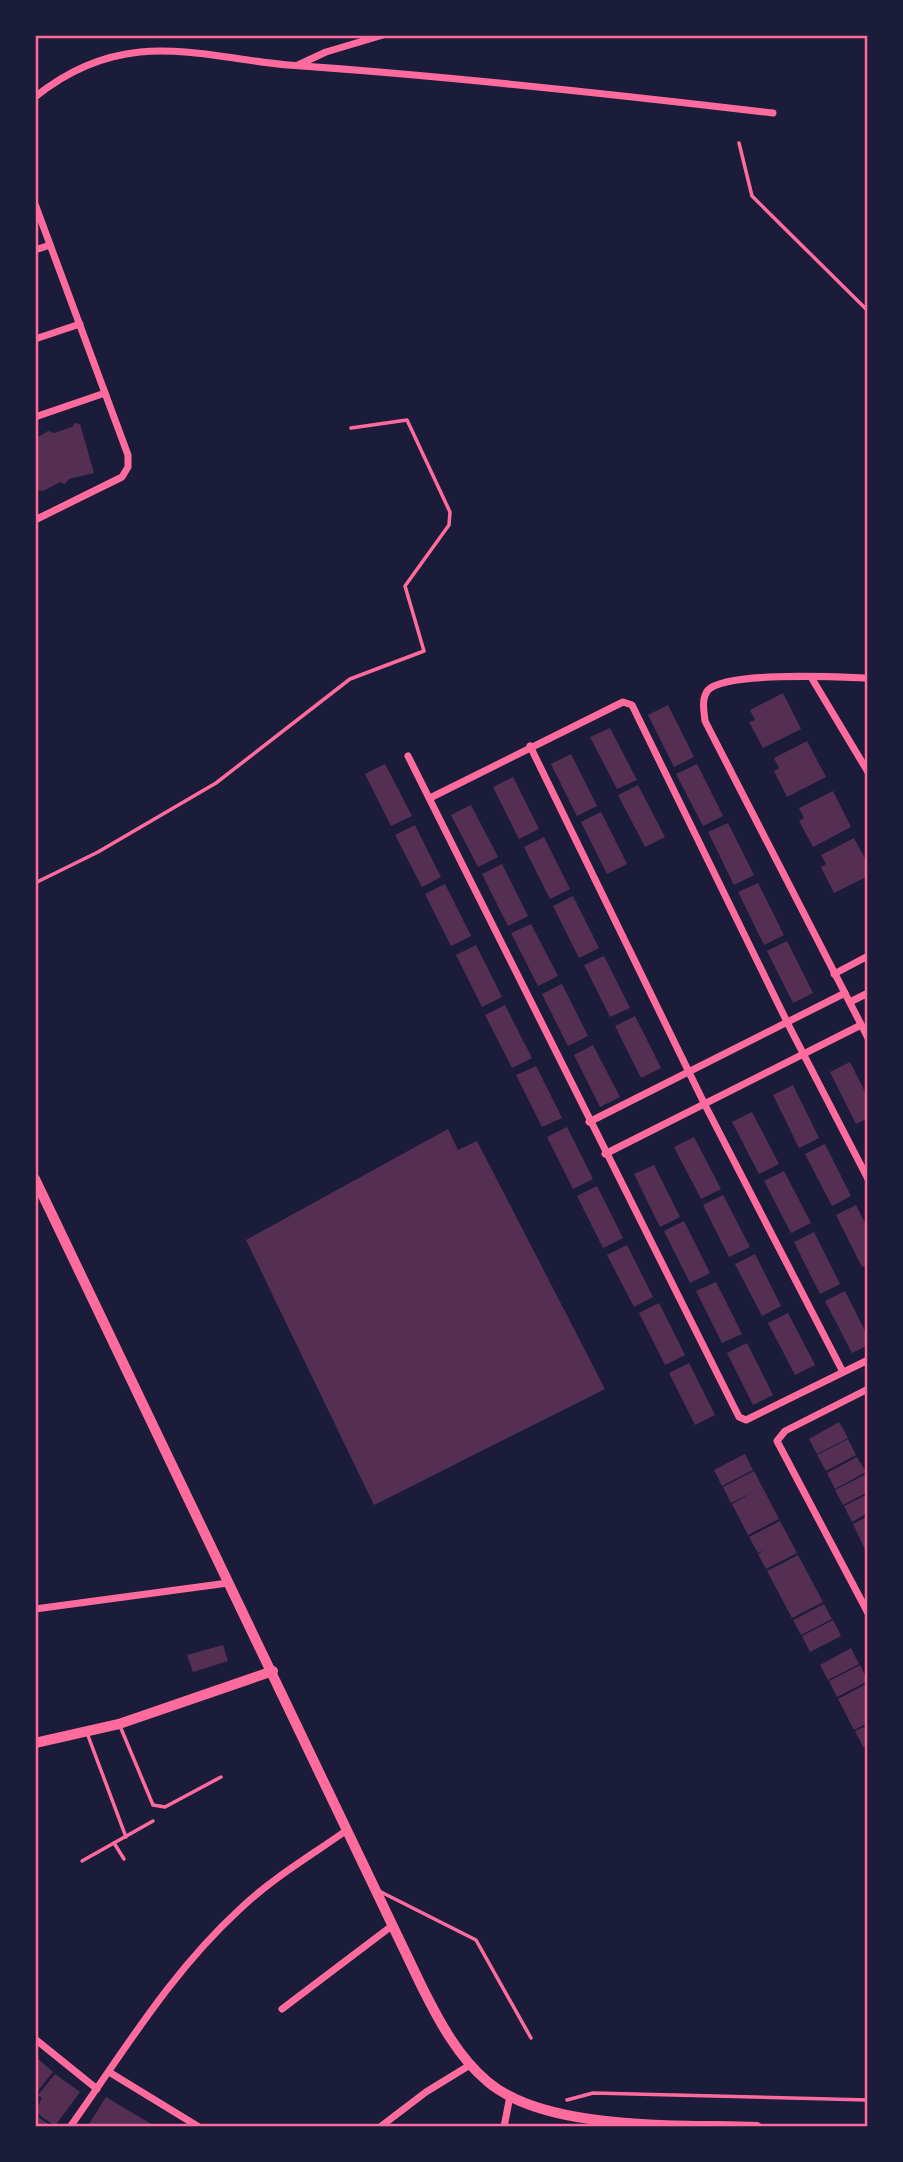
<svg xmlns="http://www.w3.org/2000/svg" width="903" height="2162" font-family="Barlow,sans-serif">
  <rect width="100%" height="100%" fill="#1b1b3a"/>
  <g fill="#542f53">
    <polygon points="75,423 80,424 94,473 69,479 65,484 60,482 43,491 35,490 35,439 48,431 54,433 72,427"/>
    <polygon points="783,693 801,729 763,748 749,722 755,720 750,710"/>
    <polygon points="668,705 694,757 674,767 648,715"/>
    <polygon points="610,728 637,780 617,789 590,737"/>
    <polygon points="807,741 826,777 787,797 774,771 779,768 774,758"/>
    <polygon points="571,754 597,806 577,816 551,764"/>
    <polygon points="385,764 412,816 391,826 365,774"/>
    <polygon points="697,764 723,816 703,826 676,774"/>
    <polygon points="513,777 539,829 519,839 493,787"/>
    <polygon points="638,785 665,837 645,847 618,795"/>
    <polygon points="833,791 851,827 813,847 799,821 804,818 799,808"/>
    <polygon points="471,805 498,857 478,867 451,815"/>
    <polygon points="601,812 627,864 607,874 581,822"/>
    <polygon points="728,823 754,875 734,885 708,832"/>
    <polygon points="415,825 441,877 422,887 395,835"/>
    <polygon points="544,837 570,889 550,899 524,847"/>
    <polygon points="854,838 868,864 868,876 834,893 821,867 826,864 821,855"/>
    <polygon points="502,864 528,916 508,926 482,874"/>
    <polygon points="758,883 784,935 764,945 738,892"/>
    <polygon points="445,884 471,936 451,946 425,894"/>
    <polygon points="573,896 599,948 579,958 553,906"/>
    <polygon points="531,924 558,976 538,986 511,933"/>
    <polygon points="787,941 813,993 793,1003 767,951"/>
    <polygon points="476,945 502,997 482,1007 456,955"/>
    <polygon points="604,956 630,1008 610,1017 584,965"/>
    <polygon points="562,984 588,1036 568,1046 542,994"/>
    <polygon points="505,1005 532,1058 512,1068 485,1015"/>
    <polygon points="635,1016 661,1068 641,1078 615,1026"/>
    <polygon points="593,1045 620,1097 600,1107 574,1055"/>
    <polygon points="850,1062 868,1098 868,1118 856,1124 830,1072"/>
    <polygon points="536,1066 562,1118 542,1127 516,1075"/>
    <polygon points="793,1085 819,1138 799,1148 773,1095"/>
    <polygon points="752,1112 779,1164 759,1174 732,1122"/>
    <polygon points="567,1127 593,1179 573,1189 547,1137"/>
    <polygon points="448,1129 458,1150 477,1141 605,1389 374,1505 246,1240"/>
    <polygon points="694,1137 721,1189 701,1199 674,1147"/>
    <polygon points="825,1144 851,1196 832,1206 805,1154"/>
    <polygon points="654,1165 680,1217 660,1227 634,1174"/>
    <polygon points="784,1171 811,1223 791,1233 764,1181"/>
    <polygon points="597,1186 623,1238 603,1248 577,1196"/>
    <polygon points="723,1195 750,1247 729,1257 703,1205"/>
    <polygon points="856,1205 868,1229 868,1264 862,1267 836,1215"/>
    <polygon points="684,1221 710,1273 690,1283 664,1231"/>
    <polygon points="814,1232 840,1284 820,1294 794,1242"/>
    <polygon points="627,1245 653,1297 634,1307 607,1255"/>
    <polygon points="755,1254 781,1306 762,1316 735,1264"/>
    <polygon points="716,1282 742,1334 722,1343 696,1291"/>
    <polygon points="845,1291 868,1337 868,1345 852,1353 825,1301"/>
    <polygon points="659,1303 685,1355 665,1365 639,1313"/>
    <polygon points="788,1313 815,1365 795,1375 768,1323"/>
    <polygon points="747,1343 773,1395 753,1405 727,1353"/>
    <polygon points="689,1363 715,1415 695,1425 669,1373"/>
    <polygon points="839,1422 848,1438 817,1454 809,1439"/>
    <polygon points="848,1439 856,1455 826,1471 817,1455"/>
    <polygon points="745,1454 753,1470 722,1486 714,1470"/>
    <polygon points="857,1457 866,1472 835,1489 827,1473"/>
    <polygon points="754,1471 779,1519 748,1535 732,1504 753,1492 731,1503 723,1487"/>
    <polygon points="866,1474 868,1492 843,1505 835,1490"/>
    <polygon points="868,1494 868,1513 852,1522 844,1506"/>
    <polygon points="868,1516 868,1556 853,1524"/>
    <polygon points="780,1521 797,1553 766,1569 758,1554 765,1550 758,1553 749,1537"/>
    <polygon points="798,1555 823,1602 792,1618 767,1571"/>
    <polygon points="824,1604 832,1619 801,1635 793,1620"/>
    <polygon points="833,1620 841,1636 810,1652 802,1636"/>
    <polygon points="223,1645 228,1661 193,1672 187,1655"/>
    <polygon points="851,1648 859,1664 828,1680 820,1665"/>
    <polygon points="860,1665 868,1681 837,1697 829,1681"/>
    <polygon points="868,1683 868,1723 854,1730 838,1699"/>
    <polygon points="868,1725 868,1744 863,1747 855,1731"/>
    <polygon points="35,2056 53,2072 37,2092 35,2091"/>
    <polygon points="55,2074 80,2092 55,2126 35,2112 42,2098 38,2095"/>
    <polygon points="106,2097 156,2127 87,2127"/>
    <polygon points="35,2115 53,2127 35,2127"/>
  </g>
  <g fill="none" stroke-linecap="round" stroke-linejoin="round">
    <g stroke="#ff6b9d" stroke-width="3.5">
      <polyline points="739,143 752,196 868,311"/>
      <polyline points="567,2100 593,2093 868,2100"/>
    </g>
    <g stroke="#ff6b9d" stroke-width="3.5">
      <polyline points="35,883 98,852 216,783 350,679 424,651 405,586 449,525 450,512 407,420 351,428"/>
      <polyline points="120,1726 153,1805 165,1807 221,1777"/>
      <polyline points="87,1733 126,1837"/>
      <polyline points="114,1843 124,1859"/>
      <polyline points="82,1861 153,1821"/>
      <polyline points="381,1892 476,1940 531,2038"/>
    </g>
    <g stroke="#ff6b9d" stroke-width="7">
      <polyline points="298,65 326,52 383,35"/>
      <path d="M35,97c31,-25 65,-41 105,-45 46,-5 101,9 148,13 162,11 324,29 485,48"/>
      <polyline points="35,204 128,455 128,467 122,477 35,520"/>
      <polyline points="35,250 50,245"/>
      <polyline points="35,339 80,324"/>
      <polyline points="35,417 105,393"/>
      <polyline points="811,677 868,772"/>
      <path d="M868,678c-30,-1 -141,-7 -160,12 -7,9 -4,21 -3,31l163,317"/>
      <polyline points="530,746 705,1105 843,1372"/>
      <polyline points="408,756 739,1417 746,1420 868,1360"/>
      <polyline points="430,798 623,702 632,705 790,1028 868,1179"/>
      <polyline points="834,974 868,956"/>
      <polyline points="850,1002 868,993"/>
      <polyline points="589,1122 845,993"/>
      <polyline points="605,1154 861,1025"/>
      <polyline points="868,1389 785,1431 777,1441 868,1613"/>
      <polyline points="35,1609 228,1583"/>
      <polyline points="282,2009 393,1925"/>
      <polyline points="35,2039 97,2089"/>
      <polyline points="109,2072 199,2127"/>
      <path d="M70,2127c54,-76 101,-155 170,-218 31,-30 72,-54 107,-79"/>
      <polyline points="380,2127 426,2092 470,2065"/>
      <polyline points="504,2127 510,2096"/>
    </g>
    <polyline stroke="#ff6b9d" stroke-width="10" points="35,1743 119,1724 273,1671"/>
    <path stroke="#ff6b9d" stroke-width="10" d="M35,1179l387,808c17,34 36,70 66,95 60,50 193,42 269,45"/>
  </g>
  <rect width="903" height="2162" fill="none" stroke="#1b1b3a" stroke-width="74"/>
  <rect x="37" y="37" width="829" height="2088" fill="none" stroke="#ff6b9d" stroke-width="2.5"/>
</svg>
